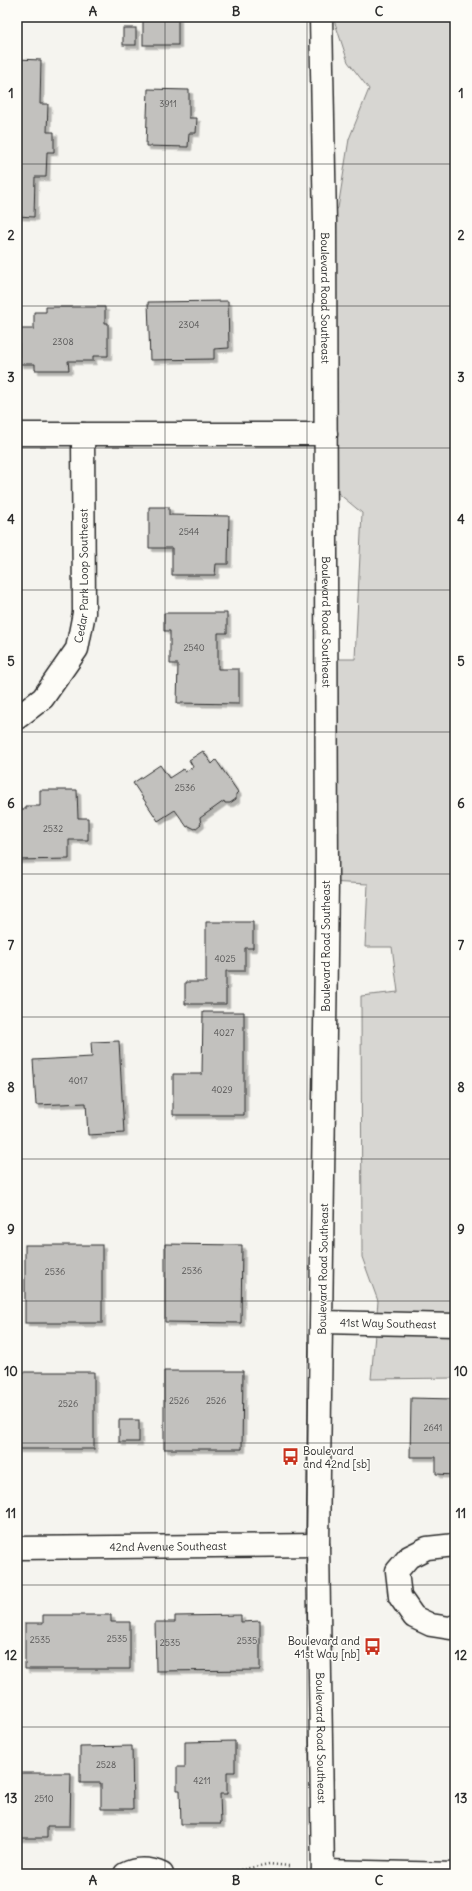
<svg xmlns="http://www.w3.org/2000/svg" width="472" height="1891" font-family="Delius,sans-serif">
  <defs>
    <filter id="shadow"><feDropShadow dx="3.5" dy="3.5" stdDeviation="0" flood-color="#0004"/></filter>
  </defs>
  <rect width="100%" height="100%" fill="#f5f4ef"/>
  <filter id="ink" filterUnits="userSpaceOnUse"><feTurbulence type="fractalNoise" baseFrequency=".025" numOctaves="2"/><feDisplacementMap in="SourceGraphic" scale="8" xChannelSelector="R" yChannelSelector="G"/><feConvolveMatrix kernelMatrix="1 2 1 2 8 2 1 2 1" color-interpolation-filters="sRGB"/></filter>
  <g filter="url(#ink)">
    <polygon fill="#d7d6d2" stroke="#81807e" points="333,17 455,17 455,1378 371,1379 378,1301 362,1257 361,996 398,992 392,947 365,947 368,884 327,882 326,659 355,659 362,513 326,483 325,223 338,208 349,139 369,89 348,62"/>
    <g fill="#c2c1be" stroke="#2b2b2b" filter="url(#shadow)">
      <rect x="143" y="17" width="35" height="28"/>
      <rect x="123" y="28" width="13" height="17"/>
      <polygon points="17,59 41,60 40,104 48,104 47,132 54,132 54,152 47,152 46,177 35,177 34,217 17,216"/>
      <polygon points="148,89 189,90 189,118 197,118 196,133 189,133 188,147 146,146"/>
      <polygon points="228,301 229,348 214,349 214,359 150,360 148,302"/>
      <polygon points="46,307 105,307 105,323 108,323 108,356 93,356 93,361 68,361 69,370 35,370 35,364 19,364 19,329 34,329 34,312 46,312"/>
      <polygon points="149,507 169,507 169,515 229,516 228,564 216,564 215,575 172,575 172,548 149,548"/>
      <polygon points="164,613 227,613 227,633 218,633 218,669 239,669 239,704 177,703 178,664 170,664 170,631 164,631"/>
      <polygon points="203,751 212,764 216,760 238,792 236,794 236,799 230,803 225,803 224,801 200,818 201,824 195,829 189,826 187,827 175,810 158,821 133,783 160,765 169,778 183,769 185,772 193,767 189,760"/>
      <polygon points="40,790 77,790 78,818 88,818 88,840 69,840 69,859 17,860 17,809 26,809 26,806 40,806"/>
      <polygon points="206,922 253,922 253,948 245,948 245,971 226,971 226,1004 185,1004 185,982 206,982"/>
      <polygon points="203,1012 244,1012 244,1115 173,1115 173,1074 202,1074"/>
      <polygon points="119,1041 124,1133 88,1135 86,1103 36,1105 33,1060 92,1057 91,1042"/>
      <polygon points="165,1244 242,1245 241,1323 165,1322"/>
      <rect x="25" y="1245" width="77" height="78"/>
      <polygon points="164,1371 243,1371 242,1449 164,1449"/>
      <rect x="17" y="1372" width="77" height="77"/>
      <polygon points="411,1398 455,1399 455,1475 436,1474 436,1457 410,1457"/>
      <rect x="119" y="1420" width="20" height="22"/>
      <polygon points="43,1615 111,1615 111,1622 130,1622 130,1669 25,1669 25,1623 43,1623"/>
      <polygon points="241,1615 241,1622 260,1621 260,1670 156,1671 155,1622 175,1622 175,1616"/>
      <polygon points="454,1726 455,1726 455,1788 453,1788"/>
      <polygon points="235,1741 235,1772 227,1772 227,1794 220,1794 221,1824 181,1824 180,1790 177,1790 177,1767 185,1767 185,1742"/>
      <polygon points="132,1746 133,1809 101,1809 101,1783 80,1783 80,1747"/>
      <polygon points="17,1773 71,1773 70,1826 47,1826 47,1838 17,1838"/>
    </g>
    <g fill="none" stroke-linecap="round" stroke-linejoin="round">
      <defs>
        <g id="street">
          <polyline points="17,434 326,434"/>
          <path id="s1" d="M17,718l26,-20 34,-49 7,-36 -1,-179"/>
          <path id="s2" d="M322,1322l133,3"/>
          <polyline points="455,1545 427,1548 409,1557 397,1571 400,1597 414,1617 431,1625 450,1628 455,1626"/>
          <path id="s3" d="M17,1548l301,-3"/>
          <polyline points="323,1871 455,1874"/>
          <path d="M125,1874c11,-6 25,-6 37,0"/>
        </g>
        <g id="secondary">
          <path id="s4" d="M321,17l4,206 2,659 -9,663 5,329"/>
        </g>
      </defs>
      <use href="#street" stroke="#2b2b2b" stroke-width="25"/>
      <use href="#secondary" stroke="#2b2b2b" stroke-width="25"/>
      <polyline stroke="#2b2b2b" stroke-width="2.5" stroke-dasharray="1 3" stroke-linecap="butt" points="221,1874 269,1864 289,1866"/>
      <use href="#street" stroke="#fdfcf7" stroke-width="22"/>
      <use href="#secondary" stroke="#fdfcf7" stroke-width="22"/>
    </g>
  </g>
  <path fill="none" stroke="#2b2b2b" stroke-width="1" stroke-opacity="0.55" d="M165,17v1857M307,17v1857M17,164h438M17,306h438M17,448h438M17,590h438M17,732h438M17,874h438M17,1017h438M17,1159h438M17,1301h438M17,1443h438M17,1585h438M17,1727h438"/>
  <defs>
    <symbol id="bus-bare" viewBox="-9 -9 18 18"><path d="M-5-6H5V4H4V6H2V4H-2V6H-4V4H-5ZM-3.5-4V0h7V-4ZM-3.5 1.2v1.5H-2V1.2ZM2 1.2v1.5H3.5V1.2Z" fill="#c8321e" stroke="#fdfcf7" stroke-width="2.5" paint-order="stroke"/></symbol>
  </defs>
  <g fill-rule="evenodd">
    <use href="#bus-bare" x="278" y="1444" width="25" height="25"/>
    <use href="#bus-bare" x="360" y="1634" width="25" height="25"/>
  </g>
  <g text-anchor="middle" stroke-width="3" stroke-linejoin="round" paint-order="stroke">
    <g font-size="9" fill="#515050">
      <text x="168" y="107">3911</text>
      <text x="189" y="328">2304</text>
      <text x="63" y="345">2308</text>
      <text x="189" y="535">2544</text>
      <text x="194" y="651">2540</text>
      <text x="185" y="791">2536</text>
      <text x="53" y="832">2532</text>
      <text x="225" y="962">4025</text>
      <text x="224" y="1036">4027</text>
      <text x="78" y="1084">4017</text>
      <text x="222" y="1093">4029</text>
      <text x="192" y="1274">2536</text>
      <text x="55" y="1275">2536</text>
      <text x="179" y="1404">2526</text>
      <text x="216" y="1404">2526</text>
      <text x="68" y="1407">2526</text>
      <text x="433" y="1431">2641</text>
      <text x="117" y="1642">2535</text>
      <text x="40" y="1643">2535</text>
      <text x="247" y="1644">2535</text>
      <text x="170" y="1646">2535</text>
      <text x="106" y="1768">2528</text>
      <text x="202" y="1784">4211</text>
      <text x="44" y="1802">2510</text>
    </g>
    <g font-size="11" fill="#2b2b2b" stroke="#fdfcf7">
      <text dy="4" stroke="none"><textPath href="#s4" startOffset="281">Boulevard Road Southeast</textPath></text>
      <text dy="4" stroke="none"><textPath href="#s1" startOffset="166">Cedar Park Loop Southeast</textPath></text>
      <text dy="4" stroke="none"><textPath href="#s4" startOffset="605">Boulevard Road Southeast</textPath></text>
      <text transform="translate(326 946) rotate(-90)" y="4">Boulevard Road Southeast</text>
      <text transform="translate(323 1269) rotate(-89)" y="4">Boulevard Road Southeast</text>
      <text dy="4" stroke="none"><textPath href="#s2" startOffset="66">41st Way Southeast</textPath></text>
      <text dy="4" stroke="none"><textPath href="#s3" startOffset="151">42nd Avenue Southeast</textPath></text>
      <text dy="4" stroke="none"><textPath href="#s4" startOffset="1721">Boulevard Road Southeast</textPath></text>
    </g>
    <g font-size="11" fill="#2b2b2b" stroke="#fdfcf7" text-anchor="start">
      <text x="303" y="1455">Boulevard<tspan x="303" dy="13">and 42nd [sb]</tspan></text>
      <text x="360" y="1645" text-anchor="end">Boulevard and<tspan x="360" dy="13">41st Way [nb]</tspan></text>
    </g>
  </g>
  <rect width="472" height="1891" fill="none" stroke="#fdfcf7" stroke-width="44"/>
  <rect x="22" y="22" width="428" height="1847" fill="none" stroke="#2b2b2b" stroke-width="1.5"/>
  <g font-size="13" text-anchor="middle" font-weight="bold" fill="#2b2b2b">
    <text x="93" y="16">A</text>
    <text x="236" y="16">B</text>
    <text x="379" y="16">C</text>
    <text x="11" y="98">1</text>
    <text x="461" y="98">1</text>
    <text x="11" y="240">2</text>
    <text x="461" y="240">2</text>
    <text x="11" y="382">3</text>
    <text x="461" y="382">3</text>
    <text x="11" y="524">4</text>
    <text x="461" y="524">4</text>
    <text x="11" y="666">5</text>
    <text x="461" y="666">5</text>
    <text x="11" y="808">6</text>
    <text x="461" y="808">6</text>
    <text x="11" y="950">7</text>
    <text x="461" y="950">7</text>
    <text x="11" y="1092">8</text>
    <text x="461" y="1092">8</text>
    <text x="11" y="1234">9</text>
    <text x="461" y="1234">9</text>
    <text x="11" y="1376">10</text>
    <text x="461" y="1376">10</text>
    <text x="11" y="1518">11</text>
    <text x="461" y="1518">11</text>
    <text x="11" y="1660">12</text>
    <text x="461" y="1660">12</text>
    <text x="11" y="1803">13</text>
    <text x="461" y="1803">13</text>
    <text x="93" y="1885">A</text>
    <text x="236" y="1885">B</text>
    <text x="379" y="1885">C</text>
  </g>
</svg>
